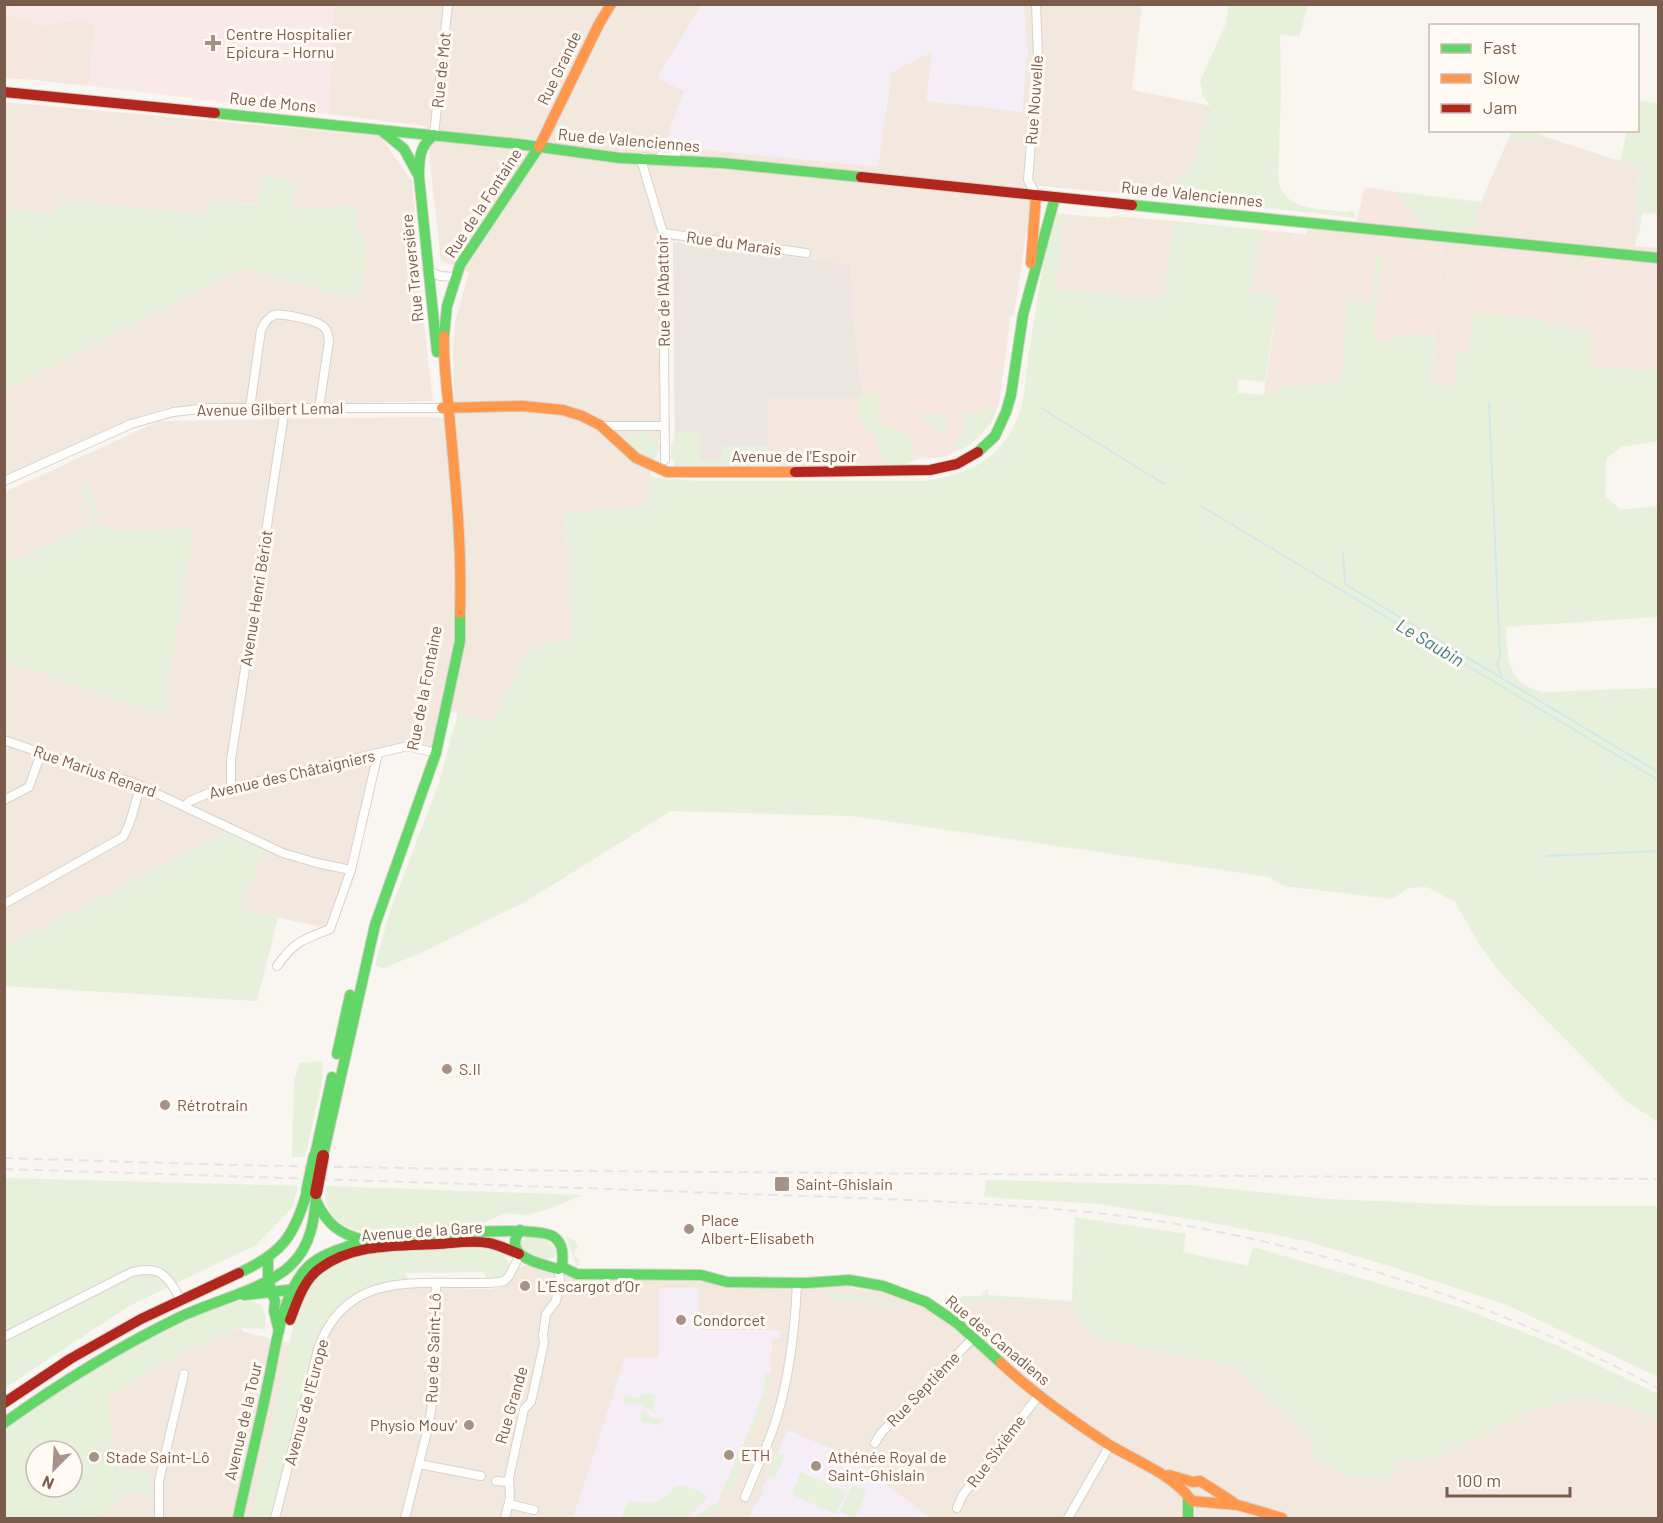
<svg xmlns="http://www.w3.org/2000/svg" width="1663" height="1523" font-family="Barlow,sans-serif">
  <rect width="100%" height="100%" fill="#f9f5f0"/>
  <g fill="#f2e8de">
    <polygon points="334,5 1141,5 1141,12 1132,90 1212,106 1188,175 1181,176 1179,198 1038,186 1029,213 1030,234 1026,234 1014,314 1011,316 854,324 851,264 658,239 662,423 650,477 648,505 565,513 572,642 531,646 494,721 447,711 436,753 408,746 378,753 330,929 240,909 227,831 221,835 5,947 5,492 159,421 430,417 455,420 453,349 455,323 469,272 441,261 426,126 329,114"/>
    <polygon points="79,20 95,25 89,86 35,80 40,25"/>
    <polygon points="4,102 380,136 412,181 424,325 433,401 169,407 127,420 5,476 5,390 242,268 255,204 210,199 204,217 64,199 56,214 5,210"/>
    <polygon points="1510,135 1515,140 1535,141 1539,135 1620,161 1639,164 1637,234 1635,246 1658,248 1658,258 1593,251 1585,329 1546,325 1480,240 1469,354 1458,353 1455,387 1431,384 1444,236 1475,225 1481,202"/>
    <polygon points="1063,214 1110,218 1111,216 1174,221 1164,298 1056,290"/>
    <polygon points="1308,222 1380,230 1371,303 1348,301 1341,382 1286,387"/>
    <polygon points="1262,230 1293,233 1283,296 1248,292"/>
    <polygon points="529,1263 538,1267 540,1271 580,1278 702,1280 721,1286 785,1287 849,1285 852,1288 881,1292 884,1290 899,1295 923,1306 944,1319 954,1302 1043,1300 1072,1302 1079,1317 1206,1361 1230,1363 1313,1440 1312,1457 1346,1475 1394,1481 1394,1461 1434,1458 1530,1411 1585,1397 1638,1410 1658,1420 1658,1518 92,1518 132,1491 151,1497 152,1475 118,1468 106,1398 175,1356 240,1328 244,1332 322,1352 326,1338 336,1322 351,1307 376,1293 401,1287 490,1289 504,1286 511,1280 518,1269"/>
  </g>
  <g fill="#f6e8e1">
    <polygon points="4,15 17,16 40,25 35,80 5,78"/>
    <polygon points="1365,187 1398,192 1398,197 1423,224 1444,236 1435,336 1402,334 1389,343 1382,344 1375,339 1374,326 1382,256 1377,255 1380,230 1355,227"/>
    <polygon points="1293,233 1307,235 1286,387 1264,395 1278,295 1283,295"/>
    <polygon points="1480,240 1553,247 1546,319 1473,313"/>
    <polygon points="1593,251 1658,258 1658,371 1590,366 1592,330 1585,329"/>
    <polygon points="1011,316 999,403 991,423 970,445 944,457 917,459 900,466 769,467 768,399 858,399 862,392 854,324"/>
  </g>
  <polygon fill="#ede5e0" points="673,242 851,264 854,324 862,393 858,399 768,399 769,467 675,466"/>
  <g fill="#f6eef6">
    <polygon points="702,4 1024,5 1028,51 1022,112 926,101 932,52 892,72 878,167 667,146 668,133 684,91 657,78"/>
    <polygon points="659,1288 699,1288 699,1330 781,1330 780,1338 772,1338 771,1373 765,1374 765,1387 749,1431 717,1503 721,1507 709,1518 573,1518 625,1358 659,1358"/>
    <polygon points="787,1430 845,1454 931,1518 749,1518 755,1503 757,1504 763,1493 762,1490"/>
  </g>
  <polygon fill="#fae9e9" points="5,4 334,5 329,114 89,86 95,25 79,20 40,25 17,16 5,15"/>
  <g fill="#e7f0db" fill-rule="evenodd">
    <path d="M1229,5h79l-9,32 -19,-3 1,59 -3,86c6,33 41,29 68,33l7,-2 3,8 -177,-20 2,-22 7,-1 23,-69 -8,-9 -3,-16 25,-55z"/>
    <polygon points="1638,100 1658,103 1658,214 1642,213 1639,234 1637,234 1639,165 1620,161 1627,131 1638,130"/>
    <polygon points="1512,130 1541,130 1541,131 1535,141 1515,140 1510,135"/>
    <polygon points="264,175 292,182 294,209 356,205 357,230 363,230 365,253 360,299 242,268 5,390 5,210 56,214 64,199 204,216 210,199 258,205"/>
    <polygon points="1398,192 1481,202 1471,239 1422,234 1423,224 1398,197"/>
    <path d="M1057,214h6l-7,76 108,8 10,-77 88,9 -14,62 30,3 -13,87 -27,-3 -1,14 27,2 22,-8 55,-5 7,-81 23,2 6,-48 5,1 -8,70 1,13c17,12 16,-4 30,-5 10,0 21,2 30,2l-4,48 24,2 3,-34 11,1 4,-40 73,6v6l46,5 -2,36 68,5v70l-37,6 -15,12 -1,37 16,14 37,-4v111l-152,10c2,32 0,57 38,65l114,-4v434l-31,-20 -127,-129 -21,-29 -24,-42 -28,-15 -19,1 -15,11 -110,-13 -13,-9 -418,-61 -181,-5 -146,91 -104,51 -37,15 -9,-2 14,-52 51,-134 18,-67 36,8 37,-75 41,-5 -7,-128 83,-8 2,-28 48,4h228c41,-6 77,-22 92,-65 7,-18 8,-39 10,-58 5,-32 11,-64 15,-95l4,-20z"/>
    <path d="M878,392l1,28 7,7 21,6c17,16 0,42 -20,31 -12,-7 -7,-20 -13,-29 -4,-5 -10,-9 -14,-13l-2,-23 4,-6z"/>
    <path d="M985,408l12,1c-7,18 -19,31 -36,41l-2,-3 -4,2 -1,-8 10,-7v-21h21z"/>
    <polygon points="918,414 946,414 945,438 942,435"/>
    <polygon points="687,430 699,434 700,459 722,459 721,446 769,446 769,467 681,466 671,458 671,445 678,433"/>
    <path d="M633,431c14,0 21,3 28,16l-5,10c-12,1 -25,-7 -30,-18z"/>
    <polygon points="88,486 102,516 93,519 80,489"/>
    <polygon points="101,522 114,532 194,528 163,715 5,661 5,564"/>
    <polygon points="226,830 265,849 240,908 278,918 257,1001 5,986 5,947 221,835"/>
    <polygon points="323,1061 322,1082 305,1157 292,1157 294,1080 300,1063"/>
    <polygon points="5,1178 298,1186 292,1208 256,1245 129,1306 5,1388"/>
    <polygon points="986,1180 1189,1185 1327,1199 1490,1206 1658,1206 1658,1377 1507,1305 1392,1267 1306,1241 1223,1225 1101,1204 984,1197"/>
    <path d="M326,1186h1l256,9 -34,14 -22,6 -21,-2 -25,11 -121,7c-24,-5 -38,-21 -34,-45z"/>
    <polygon points="1075,1217 1186,1234 1183,1252 1248,1266 1253,1247 1457,1306 1561,1347 1658,1394 1658,1420 1638,1410 1585,1397 1530,1411 1434,1458 1394,1461 1394,1481 1346,1475 1312,1457 1313,1440 1230,1363 1206,1361 1093,1337 1079,1317 1072,1302 1043,1300 954,1302 963,1296 980,1296 988,1288 988,1295 1072,1301"/>
    <path d="M528,1236c12,1 24,4 28,16l-2,5 -8,3 -22,-9 -4,-8z"/>
    <polygon points="566,1236 576,1241 576,1245 579,1245 574,1253 576,1257 579,1259 579,1265 576,1266"/>
    <path d="M480,1246c13,3 27,5 29,20l-8,12 -14,1 -4,-7 -78,1 3,7c-84,3 -93,65 -109,131 -9,36 -18,72 -27,107h-21c10,-46 21,-92 31,-138 7,-30 12,-76 32,-100 15,-17 40,-23 62,-27z"/>
    <polygon points="825,1292 871,1297 894,1303 894,1305 825,1297"/>
    <path d="M248,1299l13,6 5,11 -1,13 -26,-1 -64,28 -69,42 12,70 34,7 -1,22 -19,-6 -40,27h-87l-1,-90c73,-48 158,-110 244,-129zM36,1451h36v36h-36z"/>
    <polygon points="765,1375 773,1375 755,1433 749,1431 765,1387"/>
    <polygon points="642,1394 656,1395 653,1404 656,1413 641,1405 626,1403 623,1400 623,1396 640,1398"/>
    <polygon points="641,1411 654,1418 661,1419 659,1426 641,1421"/>
    <polygon points="740,1450 748,1453 730,1492 723,1489"/>
    <polygon points="778,1453 785,1456 775,1478 771,1476 768,1480 767,1478"/>
    <polygon points="801,1472 846,1492 836,1514 792,1495"/>
    <path d="M684,1485l21,9 2,4 -20,20h-6v-1l-4,1h-57l9,-16c6,-2 9,0 15,1 15,3 22,-8 31,-16z"/>
    <polygon points="852,1485 867,1491 855,1518 840,1512"/>
    <polygon points="717,1503 721,1507 709,1518 695,1518 711,1505"/>
  </g>
  <g fill="none" stroke-linecap="round" stroke-linejoin="round">
    <g stroke="#d0e8ea" stroke-width="2">
      <polyline points="1489,403 1500,656 1497,664 1502,678"/>
      <polyline points="1041,408 1164,484"/>
      <polyline points="1201,506 1658,780"/>
      <polyline points="1343,553 1345,584 1658,772"/>
      <polyline points="1547,856 1658,851"/>
    </g>
    <defs>
      <g id="street">
        <polyline points="1036,4 1038,57 1028,180 1036,195"/>
        <polyline points="434,135 448,4"/>
        <polyline points="660,156 670,157 676,154"/>
        <polyline points="645,157 642,158 642,163 663,233 665,460"/>
        <polyline points="663,233 806,253"/>
        <polyline points="429,271 440,276 455,277"/>
        <path d="M250,408l11,-78c3,-6 6,-12 13,-15 7,-2 40,5 47,10 6,3 7,9 8,16l-10,67"/>
        <polyline points="602,426 664,426"/>
        <polyline points="4,481 131,424 173,412 209,408 442,408"/>
        <polyline points="4,740 91,770 132,782 283,853 317,863 351,870"/>
        <polyline points="231,789 231,760 285,408"/>
        <polyline points="4,800 29,787 41,753"/>
        <polyline points="185,806 190,801 209,793 408,746 436,753"/>
        <path d="M4,904l119,-67c10,-16 11,-34 18,-51"/>
        <path d="M277,966c18,-25 25,-26 53,-37l21,-59 27,-117"/>
        <path d="M4,1337l128,-65c27,-7 36,3 48,27"/>
        <polyline points="875,1443 881,1433 974,1337"/>
        <polyline points="419,1464 481,1476"/>
        <polyline points="496,1481 509,1482"/>
        <path d="M745,1497c10,-26 23,-51 31,-77 14,-45 19,-90 21,-137"/>
        <polyline points="509,1504 534,1510"/>
        <polyline points="957,1508 962,1496 1039,1395"/>
        <polyline points="159,1518 159,1481 184,1374"/>
        <path d="M275,1518l44,-172c27,-70 86,-63 148,-63 12,0 25,1 37,-2l5,-5 11,-21"/>
        <polyline points="405,1518 429,1424 433,1397 436,1283"/>
        <polyline points="505,1518 510,1498 509,1478 524,1409 531,1402 544,1343 543,1335 546,1314 556,1301 560,1278 558,1269"/>
        <polyline points="1068,1518 1110,1445"/>
      </g>
      <g id="fast">
        <polyline points="215,113 518,144 620,158 722,163 861,177"/>
        <polyline points="381,130 404,149 417,173"/>
        <path d="M434,135c-15,11 -15,25 -15,42l18,175"/>
        <polyline points="1132,205 1658,258"/>
        <polyline points="444,336 447,306 460,265 539,147"/>
        <polyline points="978,452 995,436 1006,412 1011,395 1023,315 1055,197"/>
        <polyline points="337,1054 350,995"/>
        <polyline points="315,1155 332,1077"/>
        <polyline points="323,1156 375,925 436,753 460,641 460,613"/>
        <path d="M316,1201c11,23 23,33 48,39 32,-2 171,-17 190,-3 10,7 9,19 8,30"/>
        <path d="M520,1230c-18,27 18,33 38,39l4,-2"/>
        <polyline points="268,1258 268,1280 275,1301 274,1311 279,1331"/>
        <polyline points="562,1267 577,1274 701,1275 727,1282 806,1283 849,1280 883,1286 926,1302 957,1323 1001,1363"/>
        <path d="M239,1273c43,-20 55,-36 68,-81"/>
        <polyline points="244,1295 297,1289"/>
        <path d="M4,1423c56,-40 114,-76 176,-106 33,-16 86,-28 111,-52 20,-19 24,-46 25,-72"/>
        <polyline points="1188,1497 1188,1518"/>
        <path d="M238,1518c9,-43 20,-86 29,-130 8,-35 13,-88 37,-117 15,-18 39,-22 60,-31"/>
      </g>
      <g id="slow">
        <polyline points="539,147 599,24 611,4"/>
        <polyline points="1031,263 1036,195"/>
        <path d="M444,336c-1,30 4,58 6,88 6,63 12,126 10,189"/>
        <polyline points="442,408 523,406 563,410 582,416 600,425 636,458 667,472 795,472"/>
        <path d="M1001,1363c33,31 70,57 107,81 29,18 63,29 84,57l46,4 44,13"/>
        <polyline points="1169,1475 1193,1482 1200,1481 1233,1502"/>
      </g>
      <g id="jam">
        <polyline points="4,92 215,113"/>
        <polyline points="861,177 1132,205"/>
        <polyline points="795,472 930,470 957,464 978,452"/>
        <path d="M290,1320c7,-18 13,-39 29,-51 34,-26 79,-23 119,-25 17,-1 34,-4 51,-1 10,2 20,7 30,11"/>
        <polyline points="4,1403 70,1359 141,1319 239,1273"/>
      </g>
    </defs>
    <use href="#street" stroke="#d7d1cb" stroke-width="10"/>
    <use href="#fast" stroke="#d9d2cb" stroke-width="12"/>
    <use href="#slow" stroke="#d9d2cb" stroke-width="12"/>
    <use href="#jam" stroke="#d9d2cb" stroke-width="12"/>
    <use href="#street" stroke="#fefefd" stroke-width="8"/>
    <use href="#fast" stroke="#63d668" stroke-width="10"/>
    <use href="#slow" stroke="#ff974d" stroke-width="10"/>
    <use href="#jam" stroke="#b3261e" stroke-width="10"/>
    <g stroke="#e6e3e7" stroke-width="2" stroke-dasharray="9 6" stroke-linecap="butt">
      <polyline points="4,1158 232,1165 576,1171 1658,1179"/>
      <path d="M4,1169c221,7 441,14 661,22 73,3 146,5 220,8 95,4 192,9 286,24 171,29 334,85 487,165"/>
    </g>
    <defs>
      <polyline id="fast-bridge" points="307,1192 315,1155"/>
      <polyline id="jam-bridge" points="316,1193 323,1156"/>
    </defs>
    <use href="#fast-bridge" stroke="#dad1cc" stroke-width="14" stroke-linecap="butt"/>
    <use href="#jam-bridge" stroke="#dad1cc" stroke-width="14" stroke-linecap="butt"/>
    <use href="#fast-bridge" stroke="#63d668" stroke-width="12"/>
    <use href="#jam-bridge" stroke="#b3261e" stroke-width="12"/>
  </g>
  <g fill="#a69286" stroke="#fffaf3" stroke-width="2">
    <path d="M210 34h6v6h6v6h-6v6h-6v-6h-6v-6h6z"/>
    <circle cx="447" cy="1069" r="6"/>
    <circle cx="165" cy="1105" r="6"/>
    <rect x="774" y="1176" width="16" height="16" rx="3"/>
    <circle cx="689" cy="1229" r="6"/>
    <circle cx="525" cy="1286" r="6"/>
    <circle cx="681" cy="1320" r="6"/>
    <circle cx="469" cy="1425" r="6"/>
    <circle cx="729" cy="1455" r="6"/>
    <circle cx="94" cy="1457" r="6"/>
    <circle cx="816" cy="1466" r="6"/>
  </g>
  <g text-anchor="middle" stroke-width="6" stroke-linejoin="round" paint-order="stroke">
    <g font-size="16" fill="#7a5c4d" stroke="#fffaf3" text-anchor="start">
      <text x="226" y="40">Centre Hospitalier<tspan x="226" dy="18">Epicura - Hornu</tspan></text>
      <text x="459" y="1075">S.II</text>
      <text x="177" y="1111">Rétrotrain</text>
      <text x="796" y="1190">Saint-Ghislain</text>
      <text x="701" y="1226">Place<tspan x="701" dy="18">Albert-Elisabeth</tspan></text>
      <text x="537" y="1292">L’Escargot d’Or</text>
      <text x="693" y="1326">Condorcet</text>
      <text x="457" y="1431" text-anchor="end">Physio Mouv'</text>
      <text x="741" y="1461">ETH</text>
      <text x="106" y="1463">Stade Saint-Lô</text>
      <text x="828" y="1463">Athénée Royal de<tspan x="828" dy="18">Saint-Ghislain</tspan></text>
    </g>
    <g font-size="16" fill="#7a5c4d" stroke="#fffaf3">
      <text transform="translate(559 68) rotate(-64)" y="6">Rue Grande</text>
      <text transform="translate(441 70) rotate(-84)" y="6">Rue de Mot</text>
      <text transform="translate(1034 100) rotate(-86)" y="6">Rue Nouvelle</text>
      <text transform="translate(273 102) rotate(6)" y="6">Rue de Mons</text>
      <text transform="translate(629 140) rotate(5)" y="6">Rue de Valenciennes</text>
      <text transform="translate(1192 194) rotate(6)" y="6">Rue de Valenciennes</text>
      <text transform="translate(483 203) rotate(-57)" y="6">Rue de la Fontaine</text>
      <text transform="translate(734 243) rotate(8)" y="6">Rue du Marais</text>
      <text transform="translate(412 268) rotate(-96)" y="6">Rue Traversière</text>
      <text transform="translate(663 291) rotate(-91)" y="6">Rue de l'Abattoir</text>
      <text transform="translate(270 409) rotate(-1)" y="6">Avenue Gilbert Lemal</text>
      <text x="794" y="462">Avenue de l'Espoir</text>
      <text transform="translate(256 598) rotate(-81)" y="6">Avenue Henri Bériot</text>
      <text transform="translate(424 688) rotate(-79)" y="6">Rue de la Fontaine</text>
      <text transform="translate(95 771) rotate(19)" y="6">Rue Marius Renard</text>
      <text transform="translate(292 774) rotate(-13)" y="6">Avenue des Châtaigniers</text>
      <text transform="translate(422 1231) rotate(-4)" y="6">Avenue de la Gare</text>
      <text transform="translate(998 1340) rotate(40)" y="6">Rue des Canadiens</text>
      <text transform="translate(433 1348) rotate(-88)" y="6">Rue de Saint-Lô</text>
      <text transform="translate(923 1389) rotate(-46)" y="6">Rue Septième</text>
      <text transform="translate(306 1402) rotate(-75)" y="6">Avenue de l'Europe</text>
      <text transform="translate(511 1405) rotate(-74)" y="6">Rue Grande</text>
      <text transform="translate(243 1421) rotate(-77)" y="6">Avenue de la Tour</text>
      <text transform="translate(996 1451) rotate(-53)" y="6">Rue Sixième</text>
    </g>
    <g font-size="18" font-style="italic" fill="#437c86" stroke="#fffaf3">
      <text transform="translate(1430 643) rotate(31)" y="6">Le Saubin</text>
    </g>
  </g>
  <rect width="1663" height="1523" fill="none" stroke="#7a5c4d" stroke-width="12"/>
  <rect x="1429" y="24" width="210" height="108" fill="#fffaf3" stroke="#cabbb1" stroke-width="1.5"/>
  <rect x="1441" y="44" width="30" height="9" fill="#63d668" stroke="#cabbb1" stroke-width="1.5"/>
  <text x="1483" y="54" font-size="18" fill="#7a5c4d">Fast</text>
  <rect x="1441" y="74" width="30" height="9" fill="#ff974d" stroke="#cabbb1" stroke-width="1.5"/>
  <text x="1483" y="84" font-size="18" fill="#7a5c4d">Slow</text>
  <rect x="1441" y="104" width="30" height="9" fill="#b3261e" stroke="#cabbb1" stroke-width="1.5"/>
  <text x="1483" y="114" font-size="18" fill="#7a5c4d">Jam</text>
  <g transform="translate(54 1469) rotate(204)"><circle r="28" fill="#fffaf3" stroke="#cabbb1" stroke-width="1.5"/>
  <path d="M0-4.5L10 22L0 15L-10 22Z" fill="#a69286"/>
  <text y="-9" font-size="16" font-weight="bold" text-anchor="middle" fill="#7a5c4d">N</text>
  </g>
  <path d="M1447 1487v9h123v-9" fill="none" stroke="#7a5c4d" stroke-width="3"/>
  <text x="1456" y="1487" font-size="18" fill="#7a5c4d" stroke="#fffaf3" stroke-width="4.5" paint-order="stroke">100 m</text>
</svg>
